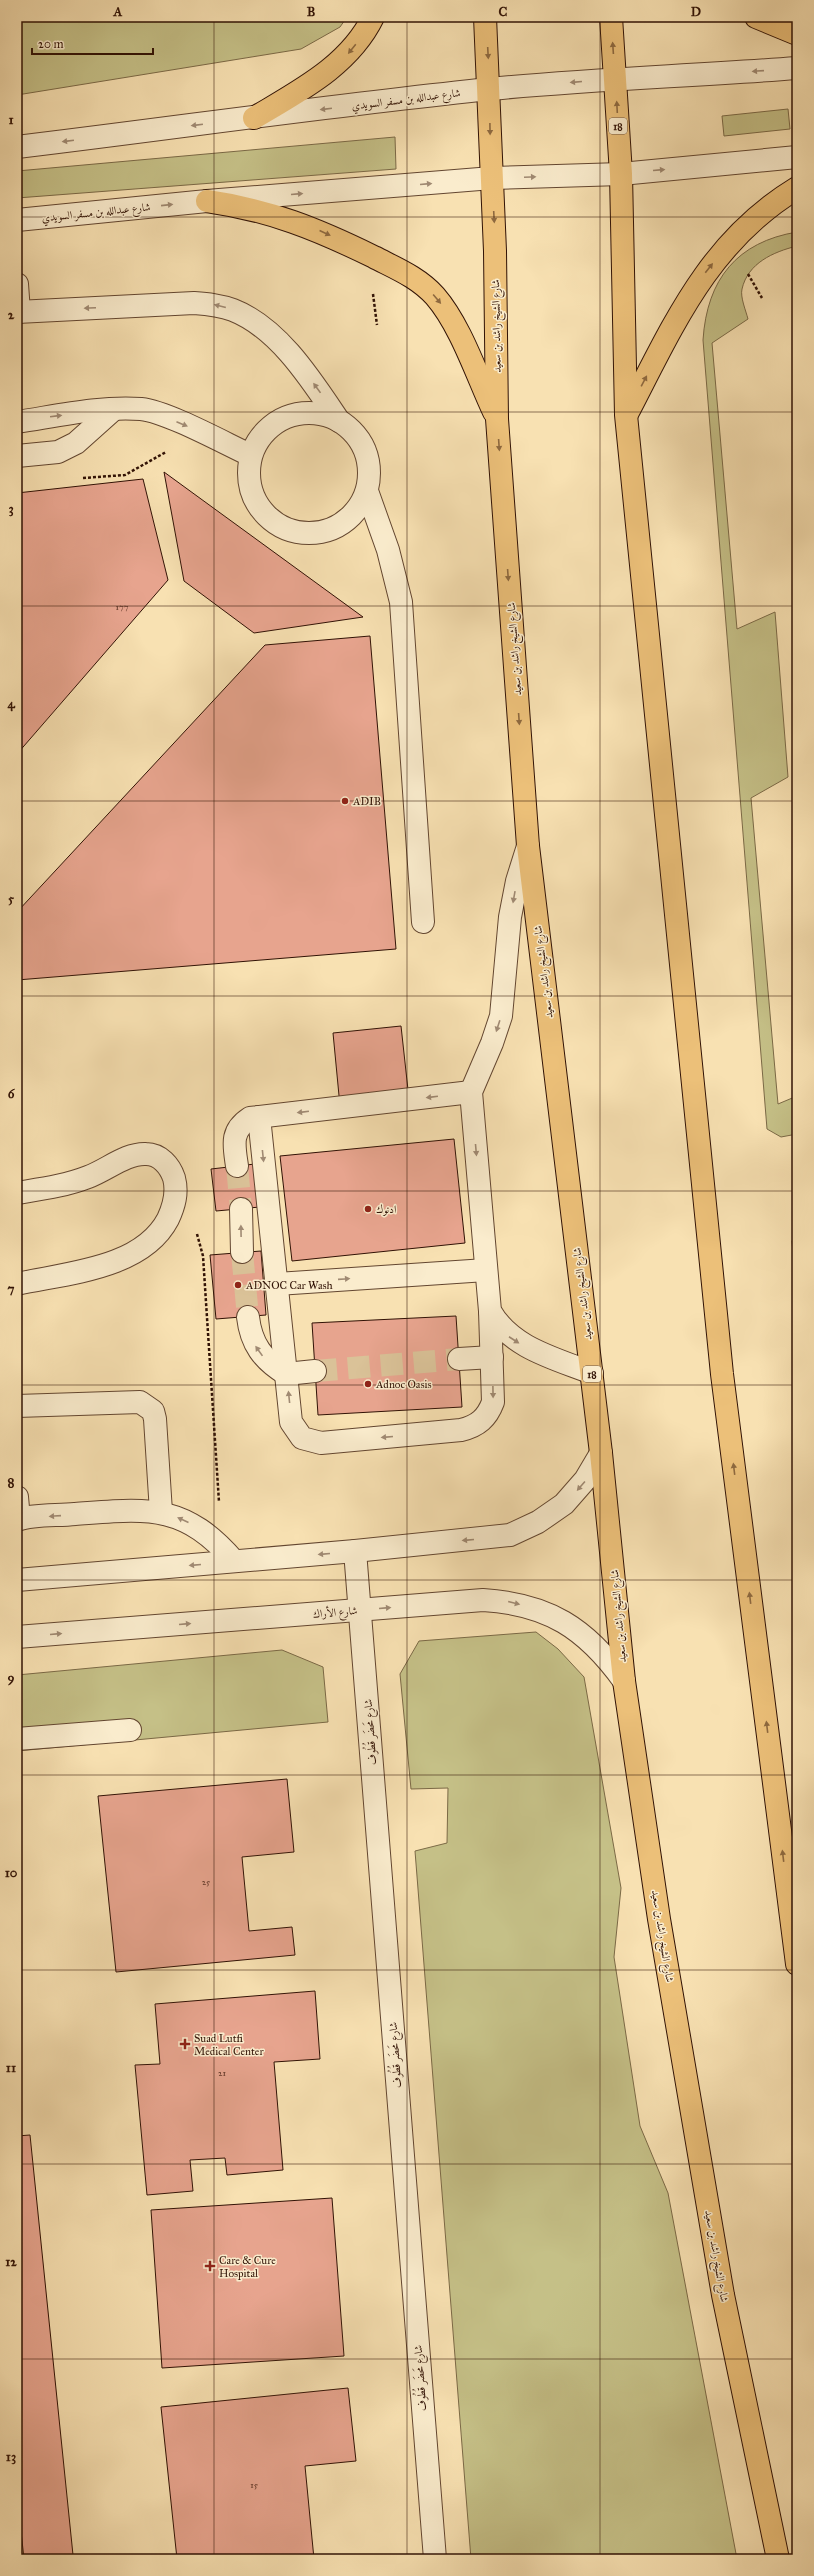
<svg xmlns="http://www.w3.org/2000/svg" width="814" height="2576" font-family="'IM FELL Great Primer',Amiri,serif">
  <defs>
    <pattern id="forest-crowns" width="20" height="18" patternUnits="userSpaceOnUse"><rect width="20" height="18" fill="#c5c087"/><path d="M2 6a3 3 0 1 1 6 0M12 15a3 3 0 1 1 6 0" fill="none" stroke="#aaa473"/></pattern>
  </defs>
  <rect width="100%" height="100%" fill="#f8e1b2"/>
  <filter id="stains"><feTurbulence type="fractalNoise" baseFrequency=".005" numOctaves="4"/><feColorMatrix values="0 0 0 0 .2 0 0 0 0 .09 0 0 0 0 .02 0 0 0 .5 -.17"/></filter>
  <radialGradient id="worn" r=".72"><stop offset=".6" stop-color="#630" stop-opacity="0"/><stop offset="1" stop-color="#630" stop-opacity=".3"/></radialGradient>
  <g fill="#c5c087" stroke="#7b6946">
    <polygon points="17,17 347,17 340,27 301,49 17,95"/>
    <polygon points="788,109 790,129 724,136 722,116"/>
    <polygon points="395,137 396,169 17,198 17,171"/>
    <path d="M797,232v14c-24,6 -49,17 -55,43 -2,8 4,22 6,30l-36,24 25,286 38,-17 13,165 -37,21 27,306 19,-8v38l-16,3 -14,-8 -64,-789c4,-61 34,-98 94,-108z"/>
    <polygon points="536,1632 558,1649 584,1677 621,1888 614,1957 640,2126 668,2193 737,2559 471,2559 415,1851 447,1843 448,1788 411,1789 400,1674 419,1641"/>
    <polygon points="282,1650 323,1667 328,1722 17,1751 17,1675"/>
  </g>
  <polygon fill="url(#forest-crowns)" stroke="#7b6946" points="797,1232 797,1302 792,1241"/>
  <g fill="#e7a48e" stroke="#311205">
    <polygon points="164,472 363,617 254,633 184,581"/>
    <polygon points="143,479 168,580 17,754 17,493"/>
    <polygon points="370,636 396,949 17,980 17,912 265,645"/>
    <polygon points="401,1026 409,1099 340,1106 333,1033"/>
    <polygon points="454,1139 465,1243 292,1261 280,1156"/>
    <polygon points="255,1164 260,1207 216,1211 211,1169"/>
    <polygon points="261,1251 266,1315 216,1319 210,1255"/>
    <polygon points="456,1316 462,1407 318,1415 312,1323"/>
    <polygon points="287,1779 294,1852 242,1857 249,1931 292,1927 295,1955 116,1972 98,1796"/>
    <polygon points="315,1991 320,2059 274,2062 283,2170 227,2175 225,2158 190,2160 193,2191 147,2195 135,2065 160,2064 155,2004"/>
    <polygon points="30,2135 73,2555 24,2559 17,2495 17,2136"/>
    <polygon points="332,2198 344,2356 162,2368 151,2210"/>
    <polygon points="348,2388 356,2461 305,2466 314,2559 177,2559 161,2407"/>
  </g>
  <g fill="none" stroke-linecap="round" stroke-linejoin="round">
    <g stroke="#dac298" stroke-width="22" stroke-dasharray="22 11" stroke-linecap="butt">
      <polyline points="237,1166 241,1209"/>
      <polyline points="242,1252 248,1317"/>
      <polyline points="315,1371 459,1359"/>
    </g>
    <defs>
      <g id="minor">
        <path d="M17,147c158,-19 315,-42 473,-58 102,-10 205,-13 307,-21"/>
        <polyline points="17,220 207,201 492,178 621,174 797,157"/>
        <polyline points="17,284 19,312"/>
        <path d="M17,312l177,-9c13,1 26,2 39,7 46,18 79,71 106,111"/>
        <circle cx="309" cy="473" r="60"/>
        <path d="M17,422c40,-6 83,-16 124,-13 27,3 83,34 109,46"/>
        <polyline points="17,456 58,452 76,443 114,409"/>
        <polyline points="367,491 388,550 401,602 423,922"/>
        <path d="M528,846l-11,35 -7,36 -9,99 -9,27 -21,49 19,219c21,37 64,47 102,62"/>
        <path d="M259,1117l32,305 11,16 19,5 140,-13c17,-4 26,-12 32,-28l-3,-91"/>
        <path d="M237,1166c-3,-21 -7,-35 13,-48l221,-26"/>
        <path d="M17,1193c24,-4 48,-7 71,-16 19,-7 38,-24 58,-23 14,0 24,12 28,24 4,15 0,28 -6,41 -26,50 -102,54 -151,65"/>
        <polyline points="241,1209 242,1252"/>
        <polyline points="277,1284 486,1270"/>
        <path d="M248,1317c3,27 15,43 38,57"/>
        <polyline points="459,1359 492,1357"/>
        <polyline points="286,1374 315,1371"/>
        <polyline points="17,1406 140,1402 153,1411 155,1419 161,1512"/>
        <polyline points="17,1497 19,1519"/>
        <path d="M17,1520c17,-6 40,-4 58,-6 71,-5 108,-12 159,47"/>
        <polyline points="355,1551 435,2559"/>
        <polyline points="17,1580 355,1551 510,1535 538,1522 564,1504 585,1480 601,1453"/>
        <path d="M17,1637l466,-37c65,4 103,28 141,81"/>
        <polyline points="17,1739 130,1730"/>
      </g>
      <g id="major">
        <polyline points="485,17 495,251 497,419 528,846 601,1453 624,1681 659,1919 723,2295 778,2559"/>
        <polyline points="611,17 621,174 626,415 722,1374 797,1964"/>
        <polyline points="756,17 797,34"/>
        <path d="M254,118c45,-27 95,-52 119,-101"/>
        <path d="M207,201c63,9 110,28 167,56 21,11 44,20 61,39 26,30 42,80 59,116"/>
        <path d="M627,414c46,-88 81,-172 170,-226"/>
      </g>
    </defs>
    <use href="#minor" stroke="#634630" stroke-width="24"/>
    <use href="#major" stroke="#311205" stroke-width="24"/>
    <g stroke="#311205" stroke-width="2.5" stroke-dasharray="3 2" stroke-linecap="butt">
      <polyline points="681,19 683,17"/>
      <polyline points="748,274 762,298"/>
      <polyline points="373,294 377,325"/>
      <polyline points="83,478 125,475 166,452"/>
      <polyline points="197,1234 203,1256 219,1502"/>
    </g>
    <use href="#minor" stroke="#faeccd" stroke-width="22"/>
    <use href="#major" stroke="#ecc079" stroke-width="22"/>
  </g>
  <defs><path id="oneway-solid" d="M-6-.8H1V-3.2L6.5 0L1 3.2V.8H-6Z"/></defs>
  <g fill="#8e693f">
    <use href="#oneway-solid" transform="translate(613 48) rotate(-94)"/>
    <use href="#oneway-solid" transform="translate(352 49) rotate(129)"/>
    <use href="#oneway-solid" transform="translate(488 53) rotate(87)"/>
    <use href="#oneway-solid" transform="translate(617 107) rotate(-93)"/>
    <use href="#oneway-solid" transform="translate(490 129) rotate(89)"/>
    <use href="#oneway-solid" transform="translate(494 217) rotate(87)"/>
    <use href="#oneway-solid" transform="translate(325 233) rotate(25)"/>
    <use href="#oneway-solid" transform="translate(709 268) rotate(-52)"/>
    <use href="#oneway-solid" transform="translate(437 299) rotate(50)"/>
    <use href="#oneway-solid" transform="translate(644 381) rotate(-62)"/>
    <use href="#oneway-solid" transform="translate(499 445) rotate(86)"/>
    <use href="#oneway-solid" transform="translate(508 575) rotate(86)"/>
    <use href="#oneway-solid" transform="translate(519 719) rotate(86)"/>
    <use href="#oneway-solid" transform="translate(734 1469) rotate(-97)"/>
    <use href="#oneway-solid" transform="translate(750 1598) rotate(-97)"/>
    <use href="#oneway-solid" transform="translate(767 1727) rotate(-97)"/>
    <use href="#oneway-solid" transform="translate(783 1856) rotate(-97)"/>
  </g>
  <g fill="#a08a73">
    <use href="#oneway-solid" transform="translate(758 71) rotate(176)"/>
    <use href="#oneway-solid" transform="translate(576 82) rotate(175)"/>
    <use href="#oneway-solid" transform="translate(326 109) rotate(173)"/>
    <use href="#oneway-solid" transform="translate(197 125) rotate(173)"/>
    <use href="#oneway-solid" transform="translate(68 141) rotate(173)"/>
    <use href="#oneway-solid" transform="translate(659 170) rotate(-5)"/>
    <use href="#oneway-solid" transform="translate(530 177) rotate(-2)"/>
    <use href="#oneway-solid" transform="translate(426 184) rotate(-5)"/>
    <use href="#oneway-solid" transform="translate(297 194) rotate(-5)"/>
    <use href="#oneway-solid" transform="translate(167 205) rotate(-6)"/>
    <use href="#oneway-solid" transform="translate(220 306) rotate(-166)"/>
    <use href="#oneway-solid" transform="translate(90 308) rotate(177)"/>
    <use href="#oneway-solid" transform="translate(317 388) rotate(-126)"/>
    <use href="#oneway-solid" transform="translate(56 416) rotate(-7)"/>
    <use href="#oneway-solid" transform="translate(182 424) rotate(23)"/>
    <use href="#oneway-solid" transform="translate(514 897) rotate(100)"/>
    <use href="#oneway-solid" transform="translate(498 1026) rotate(108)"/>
    <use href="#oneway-solid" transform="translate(432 1097) rotate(173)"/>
    <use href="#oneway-solid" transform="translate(303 1112) rotate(173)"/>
    <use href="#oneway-solid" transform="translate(476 1150) rotate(85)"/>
    <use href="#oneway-solid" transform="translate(263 1156) rotate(84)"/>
    <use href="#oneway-solid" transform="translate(241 1231) rotate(-91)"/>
    <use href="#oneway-solid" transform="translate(344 1279) rotate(-4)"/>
    <use href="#oneway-solid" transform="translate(514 1340) rotate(33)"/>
    <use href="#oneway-solid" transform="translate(259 1351) rotate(-125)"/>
    <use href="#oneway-solid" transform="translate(493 1392) rotate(89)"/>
    <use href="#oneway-solid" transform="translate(289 1397) rotate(-96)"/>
    <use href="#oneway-solid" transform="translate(387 1437) rotate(175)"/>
    <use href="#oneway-solid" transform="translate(581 1486) rotate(131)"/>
    <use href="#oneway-solid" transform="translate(55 1516) rotate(176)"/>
    <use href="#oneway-solid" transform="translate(183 1520) rotate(-156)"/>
    <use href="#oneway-solid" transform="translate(468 1540) rotate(175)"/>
    <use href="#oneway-solid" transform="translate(324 1554) rotate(175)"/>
    <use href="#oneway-solid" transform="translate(195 1565) rotate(175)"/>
    <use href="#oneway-solid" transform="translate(514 1603) rotate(14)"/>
    <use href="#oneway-solid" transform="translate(385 1608) rotate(-5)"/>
    <use href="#oneway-solid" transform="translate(185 1624) rotate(-5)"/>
    <use href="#oneway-solid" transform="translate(56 1634) rotate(-5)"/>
  </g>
  <path fill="none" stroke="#311205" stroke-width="1" stroke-opacity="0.55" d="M214,17v2542M407,17v2542M600,17v2542M17,217h780M17,412h780M17,606h780M17,801h780M17,996h780M17,1191h780M17,1385h780M17,1580h780M17,1775h780M17,1970h780M17,2164h780M17,2359h780"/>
  <g fill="#8f2418" stroke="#faeccd" stroke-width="1.5">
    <circle cx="345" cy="801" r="4"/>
    <circle cx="368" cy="1209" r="4"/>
    <circle cx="238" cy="1285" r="4"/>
    <circle cx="368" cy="1384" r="4"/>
    <path d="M183 2038h4v4h4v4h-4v4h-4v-4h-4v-4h4z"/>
    <path d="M208 2260h4v4h4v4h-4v4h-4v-4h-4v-4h4z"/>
  </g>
  <g text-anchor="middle" stroke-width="3" stroke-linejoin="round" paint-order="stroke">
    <g font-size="9" fill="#5e3627">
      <text x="122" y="610">177</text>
      <text x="206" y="1885">25</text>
      <text x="222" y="2076">21</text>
      <text x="254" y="2488">15</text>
    </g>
    <g fill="#faeccd" stroke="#6d5341" stroke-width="1">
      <rect x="609" y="118" width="18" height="16" rx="3"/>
      <rect x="583" y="1366" width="18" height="16" rx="3"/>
    </g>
    <g font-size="10" font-weight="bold" fill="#311205">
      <text x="618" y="130">18</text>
      <text x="592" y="1378">18</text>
    </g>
    <g font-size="11" fill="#311205" stroke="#faeccd">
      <text transform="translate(406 99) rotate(-7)" y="4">شارع عبدالله بن مسفر السويدي</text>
      <text transform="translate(96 212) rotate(-6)" y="4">شارع عبدالله بن مسفر السويدي</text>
      <text transform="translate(496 326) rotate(-91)" y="4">شارع الشيخ راشد بن سعيد</text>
      <text transform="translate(514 649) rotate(-94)" y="4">شارع الشيخ راشد بن سعيد</text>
      <text transform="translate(543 972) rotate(-97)" y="4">شارع الشيخ راشد بن سعيد</text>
      <text transform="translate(582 1294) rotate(-97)" y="4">شارع الشيخ راشد بن سعيد</text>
      <text transform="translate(335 1612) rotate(-5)" y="4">شارع الأراك</text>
      <text transform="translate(618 1616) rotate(-95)" y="4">شارع الشيخ راشد بن سعيد</text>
      <text transform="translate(370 1732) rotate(-94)" y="4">شارع مَحضَر قُطُوف</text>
      <text transform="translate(663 1936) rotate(81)" y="4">شارع الشيخ راشد بن سعيد</text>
      <text transform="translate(395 2055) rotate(-94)" y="4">شارع مَحضَر قُطُوف</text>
      <text transform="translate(717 2256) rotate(80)" y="4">شارع الشيخ راشد بن سعيد</text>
      <text transform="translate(420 2378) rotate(-94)" y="4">شارع مَحضَر قُطُوف</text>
    </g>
    <g font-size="11" fill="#311205" stroke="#faeccd" text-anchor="start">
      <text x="353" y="805">ADIB</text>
      <text x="376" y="1213">ادنوك</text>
      <text x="246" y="1289">ADNOC Car Wash</text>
      <text x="376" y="1388">Adnoc Oasis</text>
      <text x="194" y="2042">Suad Lutfi<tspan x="194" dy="13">Medical Center</tspan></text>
      <text x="219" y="2264">Care &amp; Cure<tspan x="219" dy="13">Hospital</tspan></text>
    </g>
  </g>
  <rect width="814" height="2576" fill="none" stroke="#f8e1b2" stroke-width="44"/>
  <path d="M32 48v6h121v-6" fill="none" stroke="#311205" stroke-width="2"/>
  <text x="38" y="48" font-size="12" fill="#311205" stroke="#faeccd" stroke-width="3" paint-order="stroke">20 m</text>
  <rect x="22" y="22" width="770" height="2532" fill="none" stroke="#311205" stroke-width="1.5"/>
  <g font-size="13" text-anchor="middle" font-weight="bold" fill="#311205">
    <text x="118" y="16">A</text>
    <text x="311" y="16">B</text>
    <text x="503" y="16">C</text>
    <text x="696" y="16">D</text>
    <text x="11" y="124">1</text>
    <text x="11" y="319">2</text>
    <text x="11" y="513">3</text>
    <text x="11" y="708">4</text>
    <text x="11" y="903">5</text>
    <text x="11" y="1098">6</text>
    <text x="11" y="1293">7</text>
    <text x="11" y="1487">8</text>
    <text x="11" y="1682">9</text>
    <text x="11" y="1877">10</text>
    <text x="11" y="2072">11</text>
    <text x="11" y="2266">12</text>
    <text x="11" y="2461">13</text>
  </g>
  <rect width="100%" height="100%" filter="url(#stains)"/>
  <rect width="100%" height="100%" fill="url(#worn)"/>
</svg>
